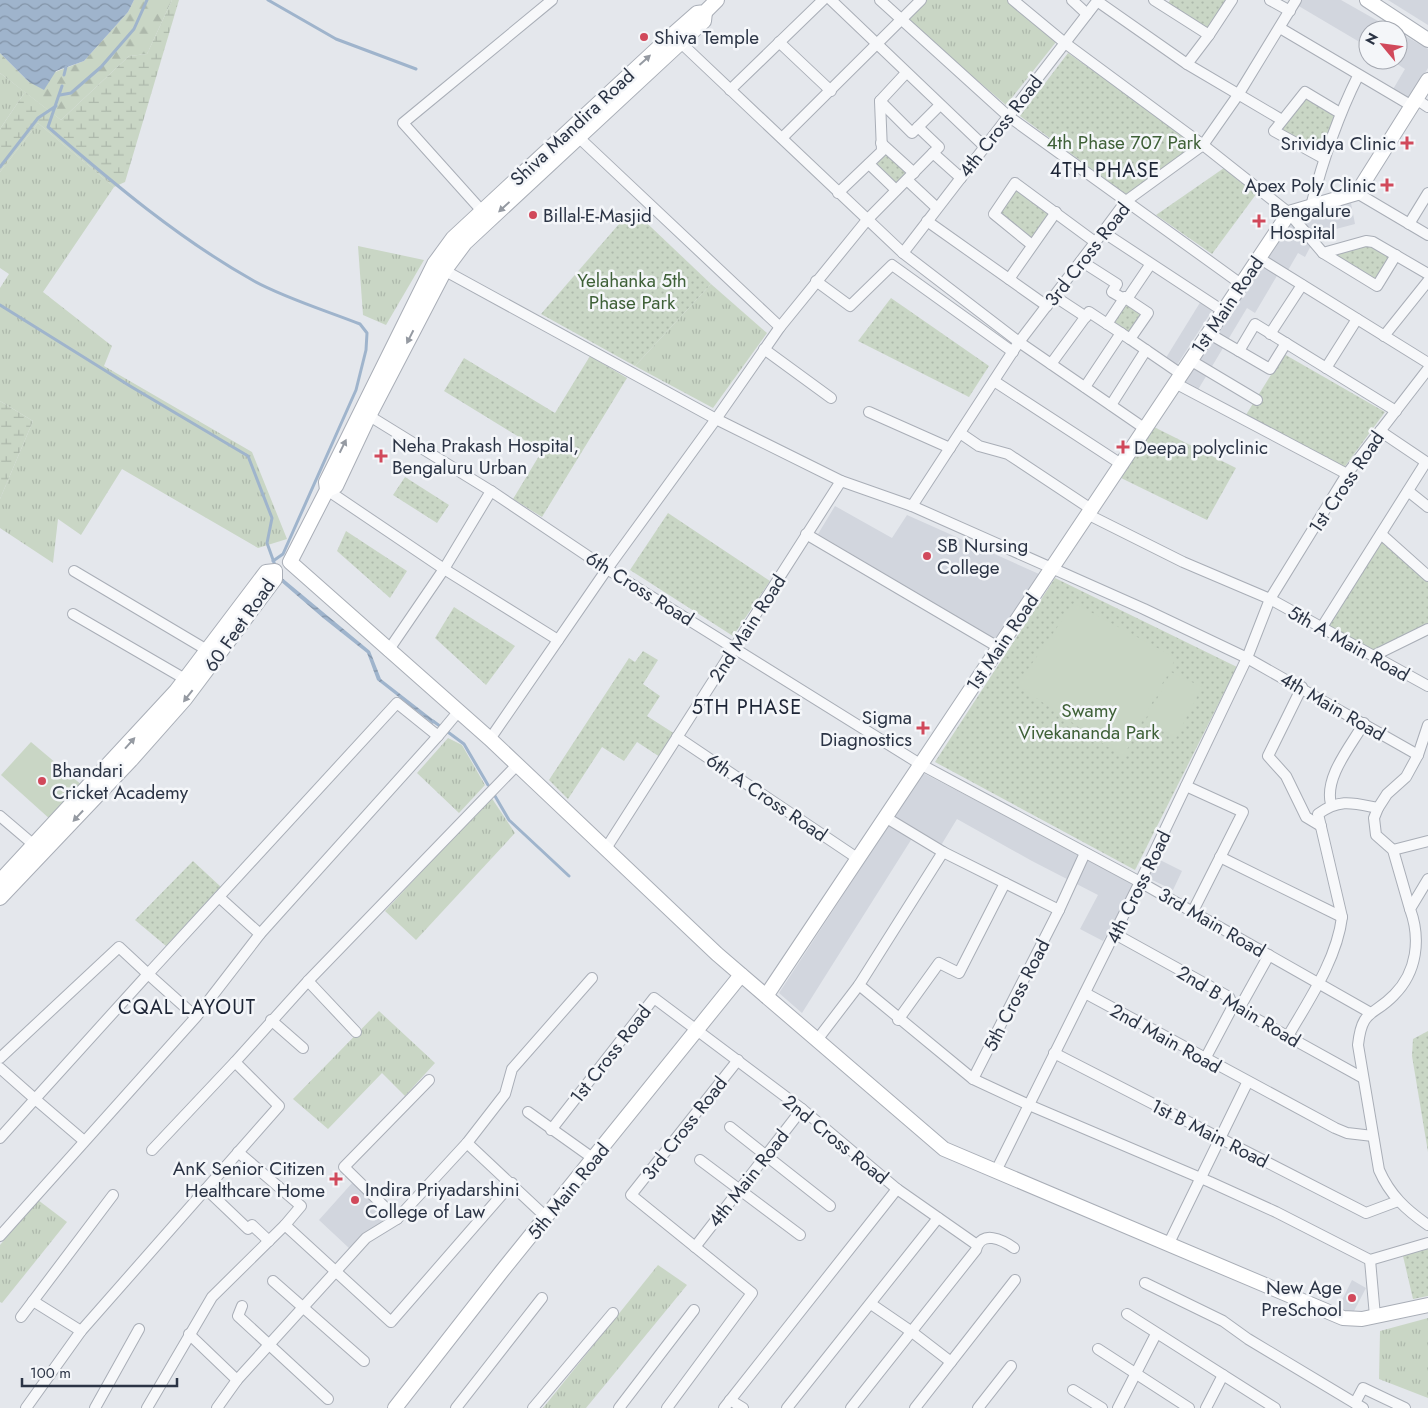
<svg xmlns="http://www.w3.org/2000/svg" width="1428" height="1408" font-family="Jost,sans-serif">
  <defs>
    <pattern id="grass-tufts" width="24" height="20" patternUnits="userSpaceOnUse" patternTransform="scale(1.25)"><rect width="24" height="20" fill="#c9d6c5"/><path d="M3 7l-1-3M5 7V3M7 7l1-3M15 17l-1-3M17 17v-4M19 17l1-3" fill="none" stroke="#adb8ab"/></pattern>
    <pattern id="forest-firs" width="22" height="20" patternUnits="userSpaceOnUse" patternTransform="scale(1.25)"><rect width="22" height="20" fill="#c9d6c5"/><path d="M5 1l3.5 6h-7zM16 11l3.5 6h-7z" fill="#adb8ab"/></pattern>
    <pattern id="wetland-marsh" width="20" height="14" patternUnits="userSpaceOnUse" patternTransform="scale(1.25)"><rect width="20" height="14" fill="#c9d6c5"/><path d="M1 5h8M5 5V1M11 12h8M15 12V8" fill="none" stroke="#adb8ab"/></pattern>
    <pattern id="park-dots" width="8" height="8" patternUnits="userSpaceOnUse" patternTransform="scale(1.25)"><rect width="8" height="8" fill="#c9d6c5"/><path d="M2 2h.1M6 6h.1" fill="none" stroke="#adb8ab" stroke-width="1.8" stroke-linecap="round"/></pattern>
    <pattern id="water-waves" width="16" height="10" patternUnits="userSpaceOnUse" patternTransform="scale(1.25)"><rect width="16" height="10" fill="#9fb4cc"/><path d="M0 5q4-4 8 0t8 0" fill="none" stroke="#8293a7"/></pattern>
  </defs>
  <rect width="100%" height="100%" fill="#e4e7ec"/>
  <g fill="#d2d6de">
    <polygon points="1300,0 1341,0 1394,30 1368,30 1368,47 1297,5"/>
    <polygon points="1388,0 1428,0 1428,25"/>
    <polygon points="1398,32 1428,49 1428,68 1409,100 1392,91 1405,69 1391,60 1398,60"/>
    <polygon points="1351,203 1355,224 1317,234 1305,257 1298,253 1287,272 1281,269 1255,313 1247,308 1196,393 1181,383 1293,215"/>
    <polygon points="1201,301 1213,309 1175,368 1164,361"/>
    <polygon points="835,506 892,538 907,515 1039,574 995,639 818,534"/>
    <polygon points="923,773 1135,883 1103,941 1080,929 1098,895 1032,861 957,819 940,847 916,832 802,1013 779,993"/>
    <polygon points="1158,859 1182,871 1173,890 1148,878"/>
    <polygon points="353,1182 393,1218 362,1235 349,1248 319,1220"/>
    <polygon points="1352,1280 1366,1288 1353,1313 1348,1313 1338,1308"/>
  </g>
  <g fill="url(#grass-tufts)">
    <polygon points="927,0 1008,0 1056,42 1006,105 908,21"/>
    <polygon points="0,73 25,92 0,129"/>
    <polygon points="38,123 114,187 43,292 112,346 104,366 252,452 287,539 258,548 122,469 81,535 58,519 53,563 0,528 0,499 33,421 0,401 0,288 9,274 0,268 0,172"/>
    <polygon points="358,246 424,260 386,325 363,315"/>
    <polygon points="711,284 767,333 713,408 635,366"/>
    <polygon points="448,738 462,745 485,785 459,813 417,773"/>
    <polygon points="491,797 515,833 416,940 385,911"/>
    <polygon points="379,1011 435,1063 405,1096 382,1073 328,1129 293,1099"/>
    <polygon points="38,1200 67,1222 2,1303 0,1302 0,1245"/>
    <polygon points="658,1265 687,1285 586,1408 543,1408"/>
    <polygon points="1428,1318 1428,1398 1379,1379 1380,1331"/>
  </g>
  <polygon fill="url(#forest-firs)" points="134,0 172,0 147,54 129,56 61,120 0,73 0,53 29,82 84,61 128,12"/>
  <g fill="url(#wetland-marsh)">
    <polygon points="172,0 179,0 125,182 114,187 38,123 0,172 0,129 25,92 61,120 129,56 147,54"/>
    <polygon points="0,401 33,421 0,499"/>
  </g>
  <g fill="url(#park-dots)">
    <polygon points="1170,0 1229,0 1210,31 1167,5"/>
    <polygon points="1068,53 1197,144 1127,195 1020,116"/>
    <polygon points="1305,96 1336,114 1320,153 1280,128"/>
    <polygon points="887,150 909,171 895,186 872,165"/>
    <polygon points="1224,168 1257,193 1212,254 1156,215"/>
    <polygon points="1017,187 1051,212 1032,239 998,214"/>
    <polygon points="632,209 711,284 635,366 541,314"/>
    <polygon points="1365,243 1392,256 1376,282 1331,254"/>
    <polygon points="891,298 989,366 969,397 858,341"/>
    <polygon points="1125,299 1145,313 1130,337 1109,323"/>
    <polygon points="1284,354 1385,412 1343,469 1244,418"/>
    <polygon points="590,356 627,378 542,517 513,499 542,451 444,391 464,358 555,413"/>
    <polygon points="1154,427 1236,468 1207,520 1121,478"/>
    <polygon points="405,477 449,505 437,523 393,495"/>
    <polygon points="668,513 770,581 733,636 630,570"/>
    <polygon points="346,531 407,571 390,598 337,551"/>
    <polygon points="1381,534 1428,576 1428,629 1373,656 1322,627"/>
    <polygon points="1055,578 1237,667 1135,870 935,762"/>
    <polygon points="454,607 515,646 486,685 435,638"/>
    <polygon points="643,651 658,660 643,684 660,696 647,716 675,734 660,757 637,742 624,761 602,747 568,799 549,780 629,658 635,662"/>
    <polygon points="193,861 221,887 166,946 135,920"/>
    <polygon points="1428,1031 1428,1152 1412,1056 1413,1039"/>
    <polygon points="1428,1248 1428,1296 1413,1299 1403,1256"/>
  </g>
  <g fill="#c9d6c5">
    <polygon points="1074,603 1176,658 1123,757 1017,685"/>
    <polygon points="1171,672 1202,687 1176,738 1145,722"/>
    <polygon points="31,742 83,786 51,820 1,775"/>
  </g>
  <g fill="url(#water-waves)">
    <polygon points="0,0 134,0 128,12 84,61 56,71 44,90 29,82 0,53"/>
    <polygon points="281,577 370,651 381,679 435,721 433,724 377,680 367,653 323,618 279,580"/>
  </g>
  <g fill="none" stroke-linecap="round" stroke-linejoin="round">
    <g stroke="#9fb4cc" stroke-width="3">
      <polyline points="268,0 336,39 416,69"/>
      <polyline points="64,75 66,67"/>
      <path d="M62,86l-14,41c65,56 131,112 206,154 31,17 73,30 106,43l7,9 -1,17 -10,40 -73,164 -10,7"/>
      <polyline points="60,95 71,93 101,67 134,29 147,0"/>
      <polyline points="0,167 38,118 56,106"/>
      <polyline points="0,305 130,386 248,456 272,518 267,543 276,568"/>
      <polyline points="433,721 464,744 488,785"/>
      <polyline points="495,796 509,820 569,876"/>
    </g>
    <defs>
      <g id="street">
        <polyline points="831,0 985,147"/>
        <polyline points="880,0 1008,116 1241,284"/>
        <polyline points="1013,0 1065,43 1203,145 1289,213 1323,253 1377,286 1396,255"/>
        <polyline points="1072,0 1087,14"/>
        <polyline points="1154,0 1209,35 1187,64"/>
        <polyline points="1270,0 1290,11"/>
        <polyline points="1097,1 1187,64 1282,120"/>
        <polyline points="1280,28 1412,106"/>
        <polyline points="1209,35 1232,0"/>
        <polyline points="779,42 831,91"/>
        <polyline points="681,43 903,253 1019,342 1144,428"/>
        <polyline points="730,90 823,0"/>
        <polyline points="1416,99 1428,107"/>
        <polyline points="880,101 912,133 940,105"/>
        <polyline points="918,127 939,147 933,153"/>
        <polyline points="574,133 780,327"/>
        <polyline points="782,138 921,0"/>
        <polyline points="881,143 914,173"/>
        <polyline points="1323,158 1274,131 1305,92 1340,113"/>
        <polyline points="869,164 896,190"/>
        <polyline points="907,180 937,208"/>
        <polyline points="838,193 882,151 880,101 906,73"/>
        <polyline points="1357,193 1428,235"/>
        <path d="M1311,206c12,-46 26,-88 47,-130"/>
        <polyline points="482,211 403,123 552,0"/>
        <polyline points="927,221 1047,306"/>
        <polyline points="1409,224 1428,193"/>
        <polyline points="1103,232 1223,311"/>
        <polyline points="1032,245 994,214 1015,183 1095,242"/>
        <polyline points="903,253 1098,0"/>
        <polyline points="1323,253 1366,241 1373,242 1428,274"/>
        <polyline points="1259,258 1428,363"/>
        <polyline points="1081,261 1117,284 1112,292 1124,299"/>
        <polyline points="1150,265 1127,299 1148,313 1130,339 1181,374"/>
        <polyline points="440,268 716,419 841,481 912,506 1144,609 1247,658 1418,755"/>
        <polyline points="1009,279 1056,212"/>
        <polyline points="816,281 850,306 892,265 1013,352"/>
        <polyline points="1054,296 1086,317"/>
        <polyline points="1107,324 1125,297 1127,299"/>
        <polyline points="1208,333 1270,369 1286,343"/>
        <polyline points="1270,334 1302,285"/>
        <polyline points="1384,336 1428,281"/>
        <polyline points="764,349 831,398"/>
        <polyline points="1239,351 1255,324 1396,411"/>
        <polyline points="1190,360 1257,400"/>
        <polyline points="1051,364 1089,312 1130,339"/>
        <polyline points="1326,368 1357,319"/>
        <polyline points="994,381 1121,464"/>
        <polyline points="1175,383 1347,474"/>
        <polyline points="1085,387 1121,333"/>
        <polyline points="1111,405 1146,350"/>
        <polyline points="363,412 491,491 607,569 920,764 1140,882 1369,1012"/>
        <polyline points="869,412 950,448"/>
        <polyline points="960,433 979,446 1008,454 1091,509"/>
        <polyline points="327,490 444,569 558,640"/>
        <polyline points="1408,491 1428,507"/>
        <polyline points="912,506 1019,342 1103,232 1126,201 1203,145 1238,95 1296,0"/>
        <polyline points="1087,514 1183,562 1270,599 1428,686"/>
        <polyline points="806,534 998,647"/>
        <polyline points="1381,534 1428,576"/>
        <polyline points="74,571 207,650"/>
        <polyline points="73,614 185,679"/>
        <polyline points="1322,627 1426,462 1380,431"/>
        <polyline points="388,651 444,569 491,491"/>
        <polyline points="1373,656 1428,629"/>
        <polyline points="1302,687 1268,756 1286,776 1306,817 1321,826"/>
        <polyline points="438,736 458,712"/>
        <polyline points="677,737 857,858"/>
        <polyline points="490,739 607,569 716,419 780,327 867,220 933,153 961,178"/>
        <polyline points="1186,786 1243,812 1193,911"/>
        <path d="M1331,804c-7,-27 20,-58 33,-81"/>
        <polyline points="0,816 34,845"/>
        <polyline points="885,817 943,852 859,985 973,1079 1029,1105 1210,1182 1276,1212 1370,1260 1428,1243"/>
        <polyline points="605,850 841,481"/>
        <polyline points="1393,850 1428,841"/>
        <polyline points="943,852 1059,910 1085,853"/>
        <polyline points="1220,857 1342,917"/>
        <path d="M1428,879l-18,30c11,30 7,63 -16,86 -21,22 -32,13 -36,50l21,125c11,25 27,40 49,55"/>
        <polyline points="219,897 260,934"/>
        <polyline points="1410,909 1393,850 1376,835 1374,818 1378,808 1387,794 1406,777 1418,755 1428,725"/>
        <polyline points="1115,934 1229,997 1233,1006 1363,1078"/>
        <polyline points="308,981 356,1032"/>
        <polyline points="1085,993 1335,1128 1347,1133 1373,1136"/>
        <polyline points="1239,1009 1269,955"/>
        <polyline points="271,1020 303,1048"/>
        <polyline points="898,1020 939,963 959,973 1005,883"/>
        <path d="M1288,1036c21,-36 49,-77 54,-119l-24,-103c22,-16 35,-11 60,-6"/>
        <polyline points="817,1040 859,985"/>
        <polyline points="1054,1053 1366,1213 1398,1201"/>
        <polyline points="0,1058 119,947 148,974 35,1099 0,1068"/>
        <polyline points="1205,1059 1233,1006"/>
        <polyline points="973,1079 1059,910"/>
        <polyline points="528,1112 594,1159"/>
        <polyline points="730,1127 830,1206"/>
        <polyline points="551,1130 654,998 802,1109 897,1189 977,1245"/>
        <polyline points="0,1138 35,1099 83,1140"/>
        <polyline points="467,1143 546,1217"/>
        <polyline points="152,1150 235,1062"/>
        <polyline points="238,1152 301,1206 285,1225"/>
        <polyline points="700,1160 800,1235"/>
        <polyline points="996,1171 1140,882 1247,658 1270,599 1347,474 1428,369"/>
        <polyline points="206,1189 248,1229 252,1225 269,1241"/>
        <polyline points="397,1219 344,1167 429,1080"/>
        <polyline points="0,1236 196,1017 260,934 438,736 397,703 148,974 196,1017"/>
        <polyline points="1168,1245 1247,1083"/>
        <polyline points="695,1247 802,1109"/>
        <polyline points="1370,1260 1375,1316"/>
        <polyline points="273,1281 364,1361"/>
        <polyline points="1145,1283 1223,1321 1248,1339 1363,1408"/>
        <polyline points="33,1301 81,1331"/>
        <polyline points="871,1304 912,1332 951,1362"/>
        <polyline points="242,1306 238,1316 328,1399"/>
        <polyline points="1127,1314 1275,1408"/>
        <polyline points="21,1317 113,1195"/>
        <polyline points="189,1334 237,1380"/>
        <polyline points="1098,1349 1189,1408"/>
        <polyline points="1073,1390 1102,1408"/>
        <polyline points="730,1400 743,1408"/>
        <polyline points="1355,1403 1363,1388 1405,1408"/>
        <polyline points="26,1408 81,1331 279,1106 235,1062 308,981 517,765"/>
        <polyline points="95,1408 139,1329"/>
        <polyline points="147,1408 212,1297 285,1225 391,1322 512,1183"/>
        <polyline points="217,1408 237,1380 366,1238 397,1219 467,1143 505,1094 512,1069 592,978"/>
        <polyline points="456,1408 542,1298"/>
        <polyline points="533,1408 613,1313"/>
        <polyline points="619,1408 694,1310"/>
        <polyline points="667,1408 752,1293 631,1195 738,1060"/>
        <polyline points="724,1408 897,1189"/>
        <polyline points="787,1408 938,1218"/>
        <path d="M851,1408l125,-158c5,-21 27,-10 38,-2"/>
        <polyline points="915,1408 1015,1280"/>
        <polyline points="978,1408 1011,1366"/>
        <polyline points="1118,1408 1156,1334"/>
        <polyline points="1206,1408 1223,1375"/>
      </g>
      <g id="secondary">
        <polyline points="717,0 705,12 697,13 672,35 453,238 434,264 326,482 327,490 290,562 490,739 717,954 944,1149 1343,1318 1362,1319 1428,1305"/>
        <polyline points="1367,0 1428,40"/>
        <polyline points="327,490 336,486 369,416 445,270 465,243 704,21 705,12"/>
        <polyline points="0,881 176,691 266,572 275,571 275,579 185,699 131,760 0,898"/>
        <polyline points="766,996 1289,213 1357,193 1428,80"/>
        <polyline points="395,1408 502,1271 741,975"/>
      </g>
    </defs>
    <use href="#street" stroke="#a9aeb7" stroke-width="12"/>
    <use href="#secondary" stroke="#a9aeb7" stroke-width="16"/>
    <use href="#street" stroke="#f7f8fa" stroke-width="10"/>
    <use href="#secondary" stroke="#fff" stroke-width="14"/>
  </g>
  <defs><path id="oneway-solid" d="M-6-.8H1V-3.2L6.5 0L1 3.2V.8H-6Z" transform="scale(1.25)"/></defs>
  <g fill="#959aa2">
    <use href="#oneway-solid" transform="translate(645 60) rotate(-42)"/>
    <use href="#oneway-solid" transform="translate(504 207) rotate(137)"/>
    <use href="#oneway-solid" transform="translate(410 337) rotate(117)"/>
    <use href="#oneway-solid" transform="translate(343 446) rotate(-64)"/>
    <use href="#oneway-solid" transform="translate(188 696) rotate(128)"/>
    <use href="#oneway-solid" transform="translate(130 743) rotate(-48)"/>
    <use href="#oneway-solid" transform="translate(78 816) rotate(133)"/>
  </g>
  <g fill="#d1495b" stroke="#f4f6f9" stroke-width="2">
    <circle cx="644" cy="37" r="5"/>
    <path d="M1404.5 135.5h5v5h5v5h-5v5h-5v-5h-5v-5h5z"/>
    <path d="M1384.5 177.5h5v5h5v5h-5v5h-5v-5h-5v-5h5z"/>
    <circle cx="533" cy="215" r="5"/>
    <path d="M1256.5 213.5h5v5h5v5h-5v5h-5v-5h-5v-5h5z"/>
    <path d="M1120.5 439.5h5v5h5v5h-5v5h-5v-5h-5v-5h5z"/>
    <path d="M378.5 448.5h5v5h5v5h-5v5h-5v-5h-5v-5h5z"/>
    <circle cx="927" cy="556" r="5"/>
    <path d="M920.5 720.5h5v5h5v5h-5v5h-5v-5h-5v-5h5z"/>
    <circle cx="42" cy="781" r="5"/>
    <path d="M333.5 1171.5h5v5h5v5h-5v5h-5v-5h-5v-5h5z"/>
    <circle cx="355" cy="1200" r="5"/>
    <circle cx="1352" cy="1298" r="5"/>
  </g>
  <g text-anchor="middle" stroke-width="5" stroke-linejoin="round" paint-order="stroke">
    <g font-size="19" fill="#2b3445" stroke="#f4f6f9" text-anchor="start">
      <text x="654" y="44">Shiva Temple</text>
      <text x="1396" y="150" text-anchor="end">Srividya Clinic</text>
      <text x="1376" y="192" text-anchor="end">Apex Poly Clinic</text>
      <text x="1270" y="217">Bengalure<tspan x="1270" dy="22">Hospital</tspan></text>
      <text x="543" y="222">Billal-E-Masjid</text>
      <text x="392" y="452">Neha Prakash Hospital,<tspan x="392" dy="22">Bengaluru Urban</tspan></text>
      <text x="1134" y="454">Deepa polyclinic</text>
      <text x="937" y="552">SB Nursing<tspan x="937" dy="22">College</tspan></text>
      <text x="912" y="724" text-anchor="end">Sigma<tspan x="912" dy="22">Diagnostics</tspan></text>
      <text x="52" y="777">Bhandari<tspan x="52" dy="22">Cricket Academy</tspan></text>
      <text x="325" y="1175" text-anchor="end">AnK Senior Citizen<tspan x="325" dy="22">Healthcare Home</tspan></text>
      <text x="365" y="1196">Indira Priyadarshini<tspan x="365" dy="22">College of Law</tspan></text>
      <text x="1342" y="1294" text-anchor="end">New Age<tspan x="1342" dy="22">PreSchool</tspan></text>
    </g>
    <g font-size="19" fill="#2b3445" stroke="#f4f6f9">
      <text transform="translate(1000 126) rotate(-52)" y="7">4th Cross Road</text>
      <text transform="translate(572 127) rotate(-43)" y="7">Shiva Mandira Road</text>
      <text transform="translate(1087 254) rotate(-52)" y="7">3rd Cross Road</text>
      <text transform="translate(1227 305) rotate(-56)" y="7">1st Main Road</text>
      <text transform="translate(1346 482) rotate(-56)" y="7">1st Cross Road</text>
      <text transform="translate(640 588) rotate(32)" y="7">6th Cross Road</text>
      <text transform="translate(239 625) rotate(-55)" y="7">60 Feet Road</text>
      <text transform="translate(747 628) rotate(-57)" y="7">2nd Main Road</text>
      <text transform="translate(1002 642) rotate(-56)" y="7">1st Main Road</text>
      <text transform="translate(1349 643) rotate(29)" y="7">5th A Main Road</text>
      <text transform="translate(1333 706) rotate(30)" y="7">4th Main Road</text>
      <text transform="translate(767 797) rotate(34)" y="7">6th A Cross Road</text>
      <text transform="translate(1138 887) rotate(-64)" y="7">4th Cross Road</text>
      <text transform="translate(1212 922) rotate(30)" y="7">3rd Main Road</text>
      <text transform="translate(1016 995) rotate(-63)" y="7">5th Cross Road</text>
      <text transform="translate(1239 1006) rotate(31)" y="7">2nd B Main Road</text>
      <text transform="translate(1166 1038) rotate(29)" y="7">2nd Main Road</text>
      <text transform="translate(610 1054) rotate(-52)" y="7">1st Cross Road</text>
      <text transform="translate(684 1128) rotate(-52)" y="7">3rd Cross Road</text>
      <text transform="translate(1210 1133) rotate(27)" y="7">1st B Main Road</text>
      <text transform="translate(836 1139) rotate(39)" y="7">2nd Cross Road</text>
      <text transform="translate(748 1178) rotate(-52)" y="7">4th Main Road</text>
      <text transform="translate(568 1191) rotate(-51)" y="7">5th Main Road</text>
    </g>
    <g font-size="19" fill="#3f6138" stroke="#f4f6f9">
      <text x="1124" y="149">4th Phase 707 Park</text>
      <text x="632" y="287">Yelahanka 5th<tspan x="632" dy="22">Phase Park</tspan></text>
      <text x="1089" y="717">Swamy<tspan x="1089" dy="22">Vivekananda Park</tspan></text>
    </g>
    <g font-size="20" letter-spacing="1" fill="#1d2536" stroke="#f4f6f9">
      <text x="1105" y="177">4TH PHASE</text>
      <text x="747" y="714">5TH PHASE</text>
      <text x="187" y="1014">CQAL LAYOUT</text>
    </g>
  </g>
  <g transform="translate(1383 45) rotate(299)"><circle r="24" fill="#f4f6f9" stroke="#a4a8b1"/>
  <path d="M0-4L9 19L0 12L-9 19Z" fill="#d1495b"/>
  <text y="-8" font-size="14" font-weight="bold" text-anchor="middle" fill="#2b3445">N</text>
  </g>
  <path d="M22 1378v8h155v-8" fill="none" stroke="#2b3445" stroke-width="2.5"/>
  <text x="30" y="1378" font-size="15" fill="#2b3445" stroke="#f4f6f9" stroke-width="4" paint-order="stroke">100 m</text>
</svg>
